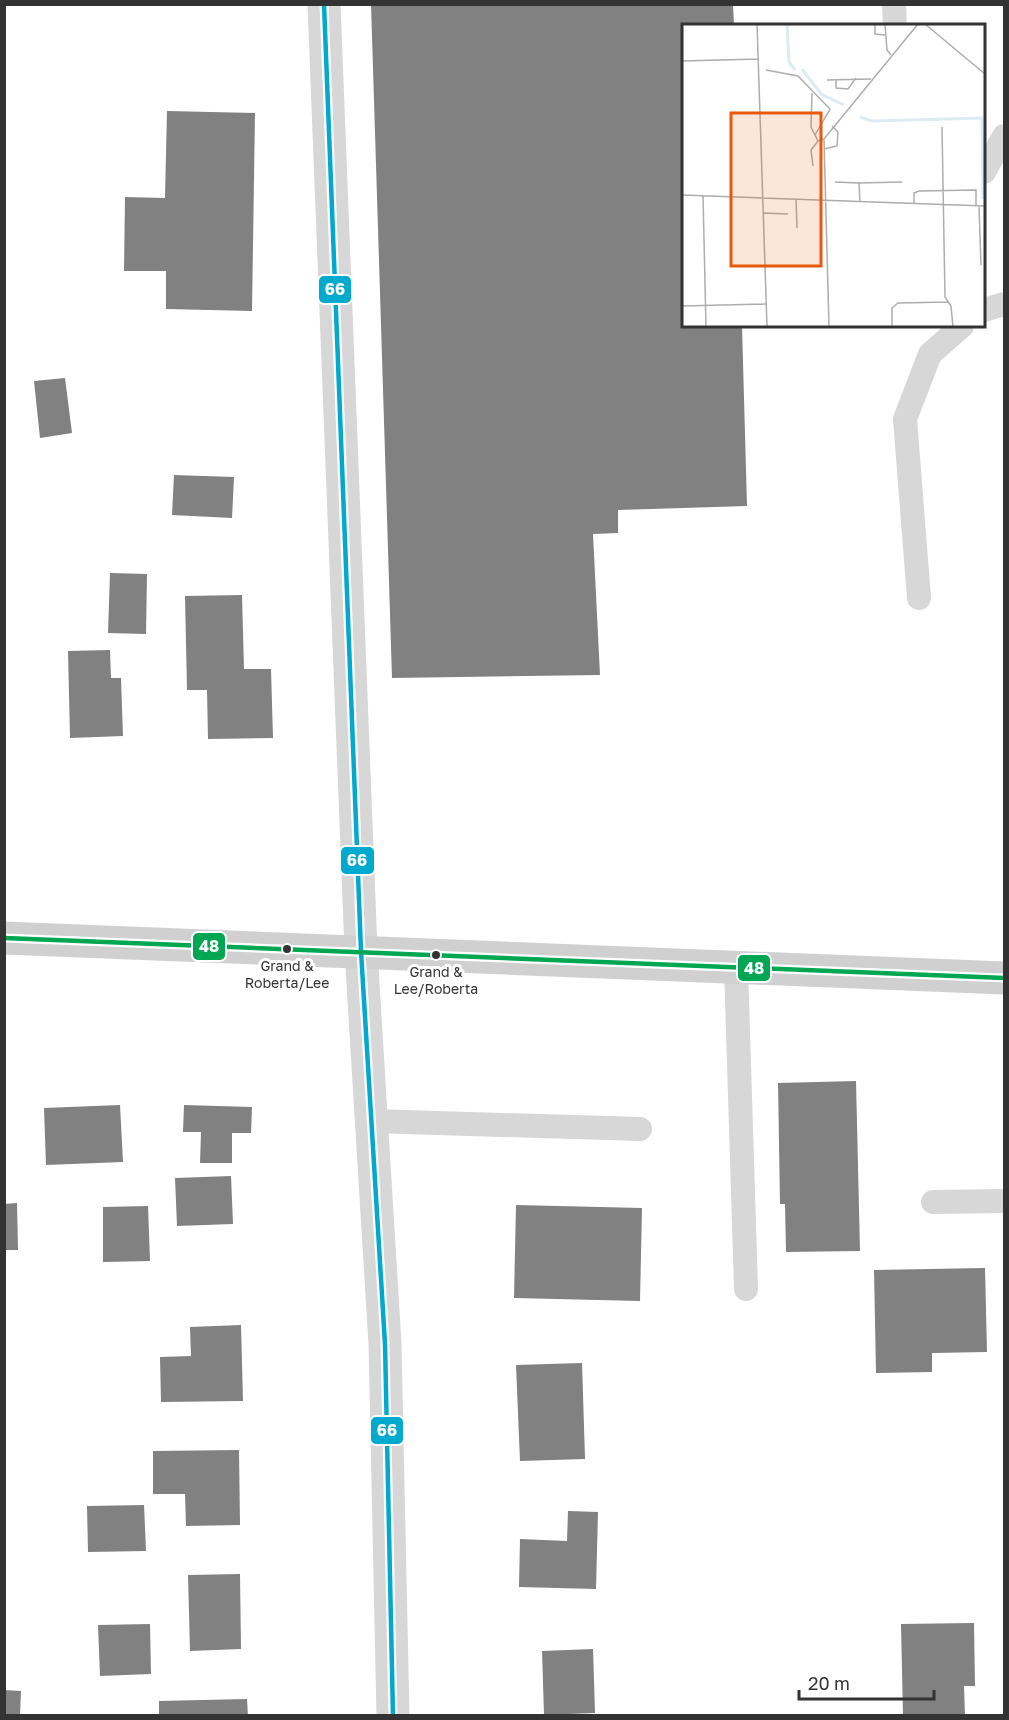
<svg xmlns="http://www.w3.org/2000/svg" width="1009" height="1720" font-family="'Golos Text',sans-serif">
  <rect width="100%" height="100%" fill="#fff"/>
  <g fill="#818181">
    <polygon points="371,4 733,4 734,26 684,26 684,326 742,326 747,506 618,510 618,533 593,534 600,675 392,678"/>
    <polygon points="167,111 255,113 252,311 166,309 166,271 124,271 125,197 165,198"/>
    <polygon points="65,378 72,433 40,438 34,381"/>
    <polygon points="174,475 234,477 232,518 172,515"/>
    <polygon points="110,573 147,574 146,634 108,633"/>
    <polygon points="242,595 244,669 271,669 273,738 208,739 207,690 187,690 185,596"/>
    <polygon points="110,650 111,678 121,678 123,736 70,738 68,651"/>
    <polygon points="856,1081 860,1251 786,1252 785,1204 780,1204 778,1083"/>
    <polygon points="120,1105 123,1162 46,1165 44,1108"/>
    <polygon points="184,1105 252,1107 251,1133 232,1133 232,1163 200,1163 201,1132 183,1132"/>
    <polygon points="231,1176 233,1224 177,1226 175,1178"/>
    <polygon points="17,1203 18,1250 4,1250 4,1204"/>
    <polygon points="516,1205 642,1208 640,1301 514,1298"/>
    <polygon points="148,1206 150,1261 103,1262 103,1207"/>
    <polygon points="985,1268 987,1352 932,1353 932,1372 876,1373 874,1270"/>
    <polygon points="241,1325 243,1401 161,1402 160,1357 191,1356 190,1327"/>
    <polygon points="582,1363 585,1459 520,1461 516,1365"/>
    <polygon points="239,1450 240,1525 186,1526 185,1494 153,1494 153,1451"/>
    <polygon points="144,1505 146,1551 88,1552 87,1506"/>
    <polygon points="568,1511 598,1512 596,1589 519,1587 520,1539 567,1541"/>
    <polygon points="240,1574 241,1649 190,1651 188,1575"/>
    <polygon points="974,1623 975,1686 964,1686 965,1716 903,1716 901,1624"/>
    <polygon points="150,1624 151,1674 100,1676 98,1625"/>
    <polygon points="593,1649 595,1713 544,1715 542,1651"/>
    <polygon points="4,1690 21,1691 20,1716 4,1716"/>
    <polygon points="247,1699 248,1716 159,1716 159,1701"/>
  </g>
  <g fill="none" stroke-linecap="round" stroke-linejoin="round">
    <g stroke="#d7d7d7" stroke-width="24">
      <polyline points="894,4 895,26"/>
      <polyline points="984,172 1004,136"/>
      <polyline points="984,310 1004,304"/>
      <polyline points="919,598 905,419 930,354 962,326"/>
      <polyline points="736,967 746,1289"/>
      <polyline points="371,1121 640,1129"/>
      <polyline points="933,1202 1004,1201"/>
    </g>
    <polyline stroke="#d7d7d7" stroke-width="33" points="324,4 361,951 385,1344 393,1716"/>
    <polyline stroke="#d0d0d0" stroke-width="33" points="4,938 1004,978"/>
    <defs>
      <polyline id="bus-1" points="324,4 361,951 385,1344 393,1716"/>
      <polyline id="bus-2" points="4,938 1004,978"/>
    </defs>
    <use href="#bus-1" stroke="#fff" stroke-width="9"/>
    <use href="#bus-2" stroke="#fff" stroke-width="9"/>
    <use href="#bus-1" stroke="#00a9ce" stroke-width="4.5"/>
    <use href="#bus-2" stroke="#00a651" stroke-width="4.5"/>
  </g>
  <g fill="#333" stroke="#fff" stroke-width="2">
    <circle cx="287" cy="949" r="5"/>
    <circle cx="436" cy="955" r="5"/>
  </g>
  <g text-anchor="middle" stroke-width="6" stroke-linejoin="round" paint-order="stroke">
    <g font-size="14" fill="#333" stroke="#fff">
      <text x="287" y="971">Grand &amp;<tspan x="287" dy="17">Roberta/Lee</tspan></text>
      <text x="436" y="977">Grand &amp;<tspan x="436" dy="17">Lee/Roberta</tspan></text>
    </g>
  </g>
  <g transform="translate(682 24)">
    <rect width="303" height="303" fill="#fff"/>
    <path fill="none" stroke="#ddebf3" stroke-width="3" d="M105,0l2,38 6,8M120,45l19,25 23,11M178,93l12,4 110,-3 1,81"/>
    <path fill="none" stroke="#adadad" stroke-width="1.5" d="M75,0l10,303M193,0v10l10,1M203,0l2,26 4,5M243,0l60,50M0,37l76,-2M84,46l32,6 32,33 -15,26 3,6 6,-2M145,56l44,-1M154,56v8l12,1 8,-11M130,69l-1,34 4,8M260,103l3,170 6,9 2,21M142,125l13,-3 1,-14 -6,-6M131,142l-2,-16 7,-9M153,158l24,1 1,19M177,159l43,-1M0,171l303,11M21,171l3,132M114,175l1,29M232,180v-11l5,-2 57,-1v16M297,182l2,59M82,189l24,1M0,282l85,-2M147,303l-5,-188 94,-115M210,303v-19l6,-5 50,-1"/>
    <path fill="#e8590c" fill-opacity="0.15" stroke="#e8590c" stroke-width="3" d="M49,89h90v153h-90z"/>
    <rect width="303" height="303" fill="none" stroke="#333" stroke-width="3"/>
  </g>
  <g stroke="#fff" stroke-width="2">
    <rect x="318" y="275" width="34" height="29" rx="6" fill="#00a9ce"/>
    <rect x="340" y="846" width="35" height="29" rx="6" fill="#00a9ce"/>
    <rect x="192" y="932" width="34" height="29" rx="6" fill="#00a651"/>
    <rect x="737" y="954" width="34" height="28" rx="6" fill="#00a651"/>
    <rect x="370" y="1416" width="34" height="29" rx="6" fill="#00a9ce"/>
  </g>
  <g font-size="16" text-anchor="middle" font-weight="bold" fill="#fff">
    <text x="335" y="295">66</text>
    <text x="357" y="866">66</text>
    <text x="209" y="952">48</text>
    <text x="754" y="974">48</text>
    <text x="387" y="1436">66</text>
  </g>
  <rect width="1009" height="1720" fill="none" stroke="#333333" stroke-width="12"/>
  <path d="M799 1690v9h135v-9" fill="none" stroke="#333333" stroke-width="3"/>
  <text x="808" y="1690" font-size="18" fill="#333333" stroke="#ffffff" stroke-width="4.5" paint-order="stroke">20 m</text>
</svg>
